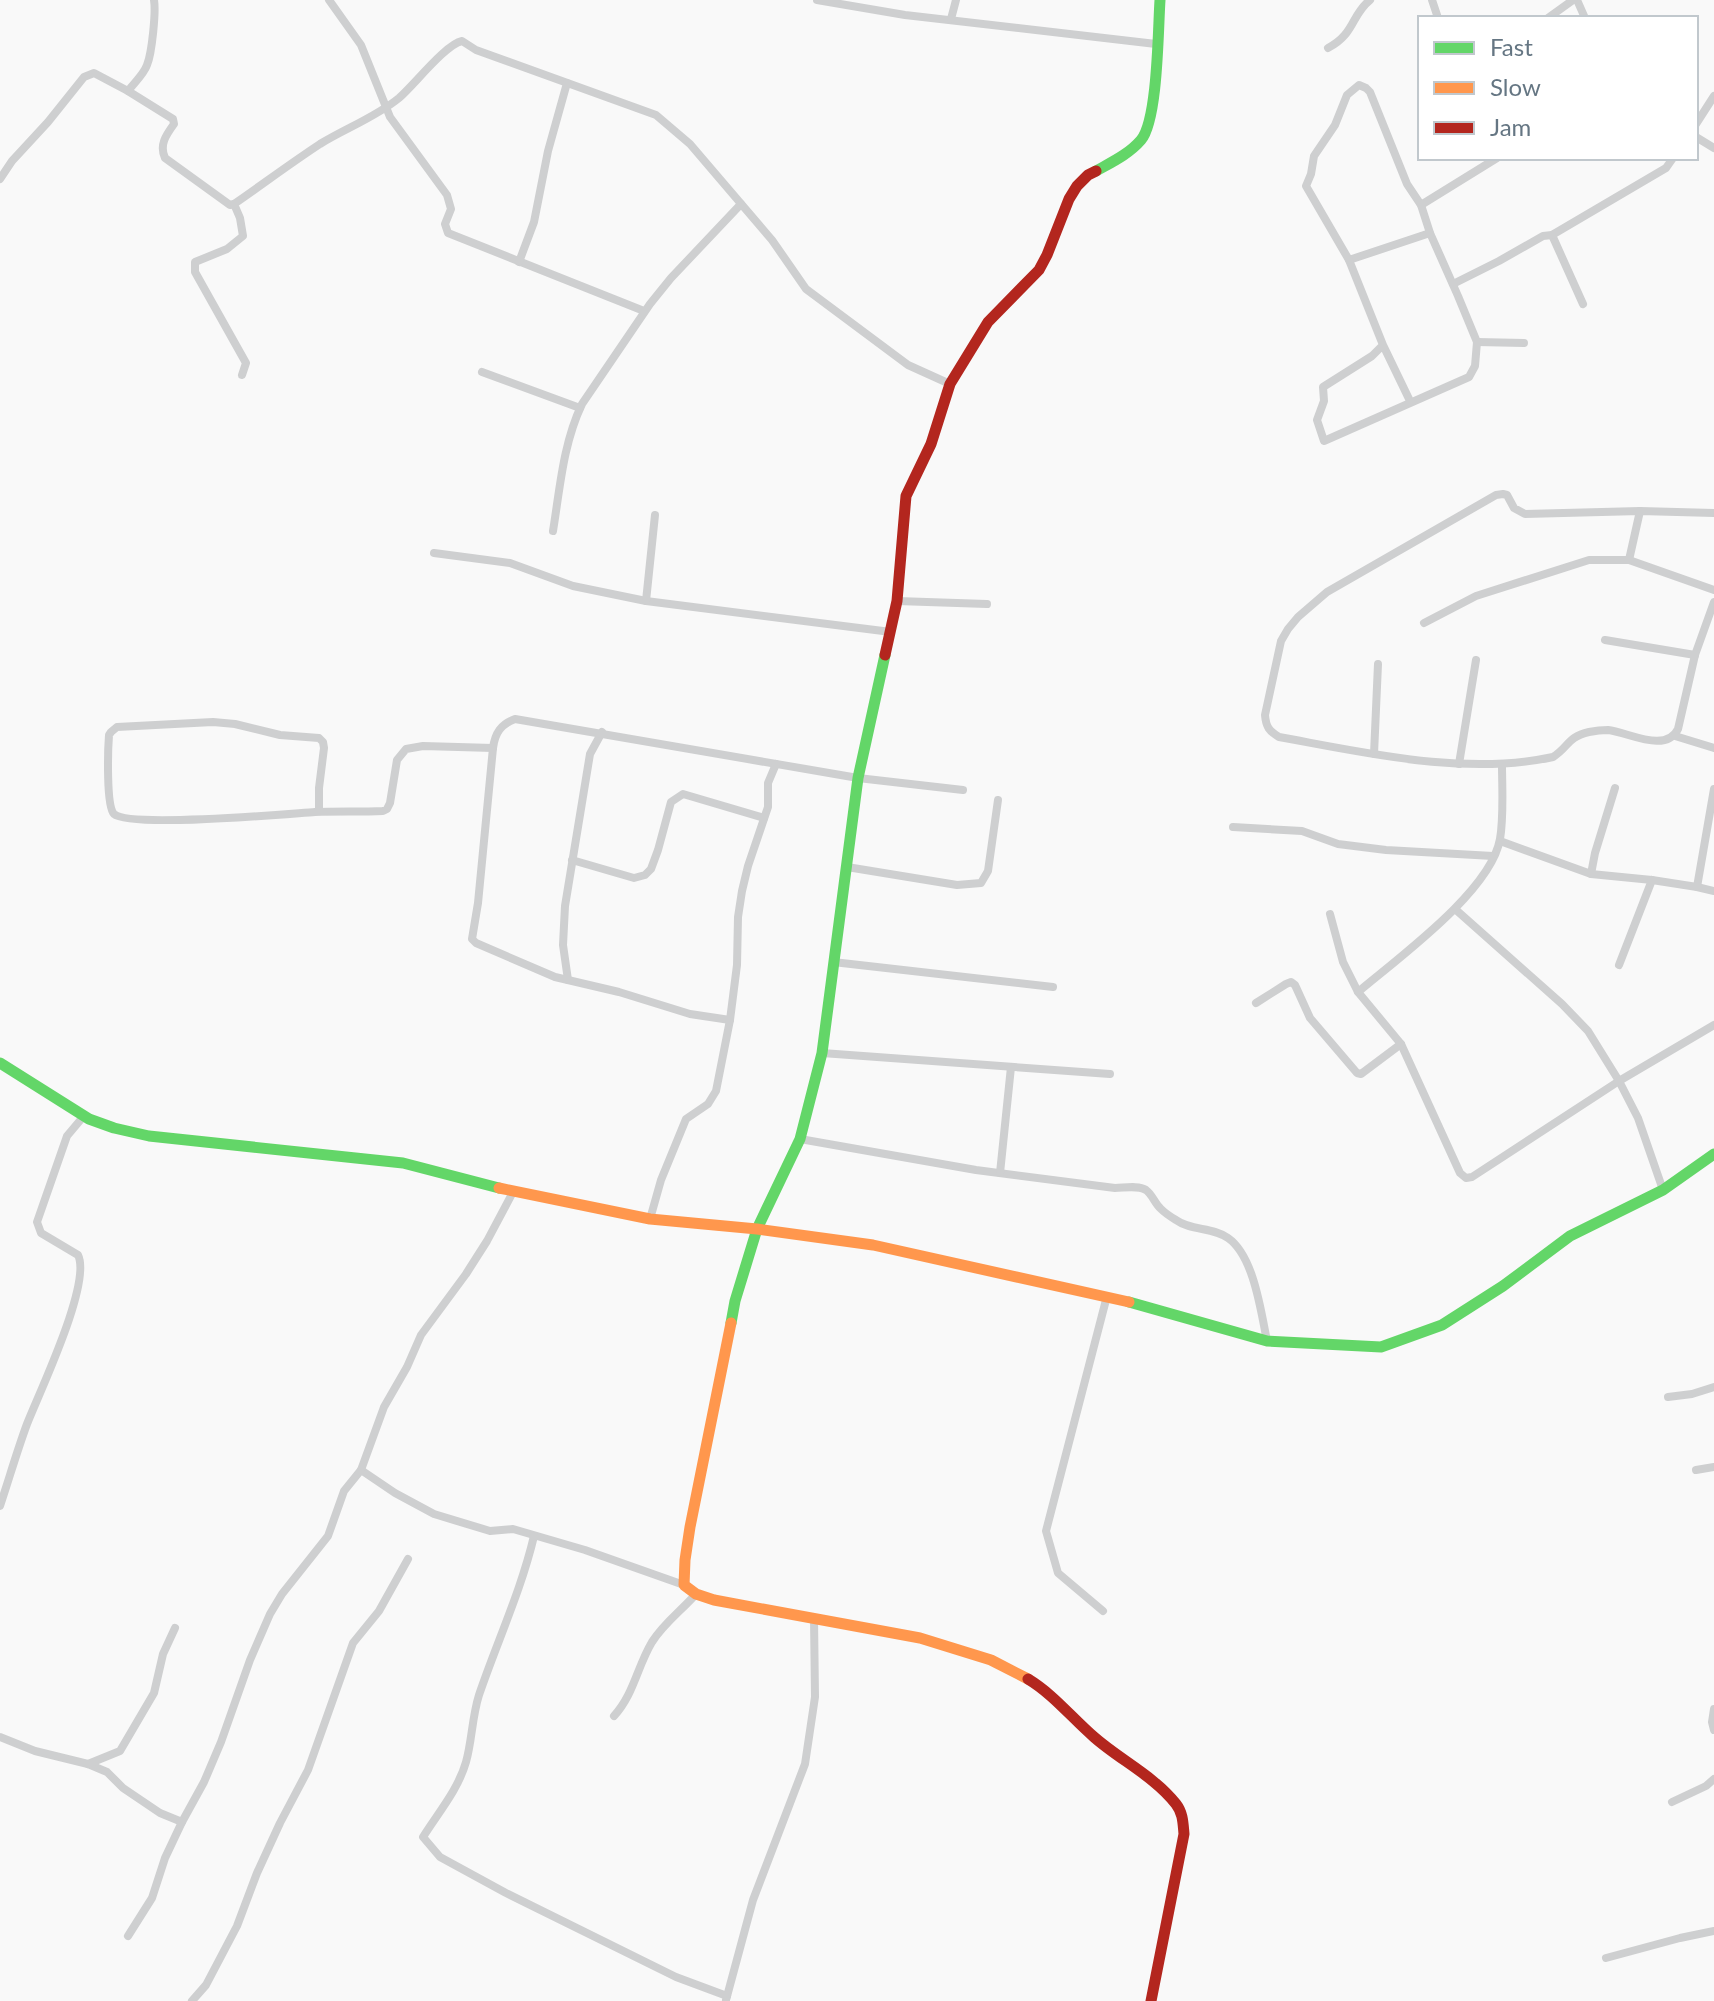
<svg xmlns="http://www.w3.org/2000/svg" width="1714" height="2001" font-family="Lato,sans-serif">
  <rect width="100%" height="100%" fill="#f9f9f9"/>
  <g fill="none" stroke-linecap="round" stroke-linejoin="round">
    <g stroke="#cecfd0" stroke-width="8">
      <polyline points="329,0 361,45 390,117 447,195 451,209 445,224 448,233 644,311"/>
      <polyline points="817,0 905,15 1156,44"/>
      <polyline points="1432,0 1438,18"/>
      <polyline points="1577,0 1585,18"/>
      <polyline points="1548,18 1573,0"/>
      <polyline points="951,19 956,0"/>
      <path d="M1328,48c27,-14 23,-33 42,-48"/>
      <path d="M128,91l45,28 1,5c-8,11 -15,21 -9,34l65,47 4,-1c29,-20 57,-41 86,-60 26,-16 56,-27 79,-46 15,-13 47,-54 63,-57l14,9 180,65 34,29 82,96 34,49 102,76 42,19"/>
      <polyline points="1696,124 1714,96"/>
      <polyline points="1696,137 1714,148"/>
      <path d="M0,179l12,-18 36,-39 36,-45 10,-4 34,18c6,-8 16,-17 19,-26 5,-12 9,-53 7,-65"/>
      <polyline points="234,204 240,218 243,236 227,249 195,262 195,272 246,363 242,375"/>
      <polyline points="1421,205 1497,158"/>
      <polyline points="1552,235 1583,304"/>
      <polyline points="1349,260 1430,233"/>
      <polyline points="519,262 534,222 548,151 567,83"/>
      <polyline points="1453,284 1499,261 1543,236 1552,235 1666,168 1673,158"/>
      <polyline points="1477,342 1524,343"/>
      <polyline points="1383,345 1372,356 1323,387 1324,401 1317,420 1324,441 1469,377 1475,366 1477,342 1458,296 1430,233 1421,205 1407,184 1370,92 1366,88 1359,85 1347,95 1335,125 1314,156 1311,174 1306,186 1349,260 1383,345 1410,401"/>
      <polyline points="482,372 580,408"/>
      <path d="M1714,513l-74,-2 -115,3 -11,-6 -7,-13 -4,-1 -7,1 -169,97 -29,25 -10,12 -7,12 -16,74c1,12 4,16 14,22 88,16 186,39 274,20 16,-10 14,-20 36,-25 5,-1 13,-2 19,-2 20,2 58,24 70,-1l17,-74 19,-53"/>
      <path d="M553,531c7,-43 10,-87 29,-127l68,-100 21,-26 70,-74"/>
      <polyline points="434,553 510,563 573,586 646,601 891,632"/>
      <polyline points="1629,560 1640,511"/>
      <polyline points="646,601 655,515"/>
      <polyline points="897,601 987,604"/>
      <polyline points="1424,623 1476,596 1589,560 1629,560 1714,590"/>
      <polyline points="1605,640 1695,655"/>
      <polyline points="1675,736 1714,748"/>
      <polyline points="1374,754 1378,664"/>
      <polyline points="1459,764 1476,660"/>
      <path d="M319,812v-24l5,-40 -1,-6 -4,-4 -39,-3 -45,-11 -22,-2 -96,5 -6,5 -2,3c-1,13 -3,71 5,79 16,14 171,0 201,-2 23,-1 45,0 68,-1l4,-2 3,-6 7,-43 9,-11 17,-3 70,2"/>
      <polyline points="1233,827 1302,831 1338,844 1386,850 1493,856"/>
      <polyline points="1500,841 1591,874 1652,880 1697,887 1714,891"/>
      <polyline points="572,860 634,878 645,875 651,869 658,850 671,802 683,794 764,818"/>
      <polyline points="847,867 957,885 981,883 988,871 998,800"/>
      <polyline points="1591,874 1595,853 1615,788"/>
      <polyline points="1697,887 1714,789"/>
      <polyline points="1455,909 1562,1004 1588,1031 1619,1081 1638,1118 1663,1190"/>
      <polyline points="1330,914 1343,962 1358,992 1401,1044 1460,1173 1466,1178 1472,1177 1619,1081 1714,1025"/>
      <polyline points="833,962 1053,987"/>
      <polyline points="1619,965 1652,880"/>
      <polyline points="568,980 563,945 565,906 590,754 602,732"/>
      <path d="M1358,992c40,-34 133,-101 142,-153 4,-23 2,-51 2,-75"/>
      <polyline points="1256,1003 1286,984 1291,982 1295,985 1310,1018 1357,1073 1361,1074 1401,1044"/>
      <path d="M730,1020l-40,-6 -71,-22 -64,-15 -79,-34 -4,-4 6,-36 15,-155c2,-15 8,-24 22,-29l343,59 105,12"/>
      <polyline points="822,1053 1110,1074"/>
      <path d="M800,1139l176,31 139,18c9,0 23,-3 31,2 6,4 9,14 15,19 4,4 10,8 15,11 15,11 37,7 52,18 26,18 33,74 39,103"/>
      <polyline points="1000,1173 1011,1067"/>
      <polyline points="650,1219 661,1180 686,1119 708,1104 716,1091 730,1020 737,965 738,917 742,891 748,866 768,807 768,783 776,764"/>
      <polyline points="1668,1397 1692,1394 1714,1387"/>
      <polyline points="361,1470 395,1493 434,1514 490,1531 513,1529 585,1550 684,1585"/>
      <polyline points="1696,1470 1714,1467"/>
      <path d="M0,1506c9,-27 17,-55 27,-82 12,-31 65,-141 51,-169l-37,-22 -4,-11 30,-86 16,-19"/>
      <path d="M534,1536c-13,55 -37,106 -55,159 -7,22 -7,46 -13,67 -8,28 -28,51 -43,75l17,20 66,36 170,84 51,19"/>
      <polyline points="1103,1611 1058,1573 1046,1531 1107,1296"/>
      <polyline points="1714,1709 1712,1722 1714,1730"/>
      <path d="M614,1716c20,-22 23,-49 38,-74 12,-19 29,-31 44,-48"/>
      <polyline points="0,1737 35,1751 88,1764 107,1772 123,1788 160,1813 182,1822 204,1782 221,1742 250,1660 270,1614 282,1594 328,1536 344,1491 361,1470 384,1407 407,1367 421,1335 466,1274 487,1241 513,1192"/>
      <polyline points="88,1764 120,1751 154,1693 163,1654 175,1628"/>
      <polyline points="1672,1802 1706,1786 1714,1779"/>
      <polyline points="128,1936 152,1898 165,1858 182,1822"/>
      <polyline points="1606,1958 1680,1938 1714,1931"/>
      <polyline points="726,2000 753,1900 805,1764 815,1697 814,1618"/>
      <polyline points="192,2001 206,1985 237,1926 257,1873 280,1823 308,1770 353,1643 379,1611 408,1559"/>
    </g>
    <g stroke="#63d668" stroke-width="11">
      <path d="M1096,171c16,-9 33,-17 45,-31 17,-20 17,-111 19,-140"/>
      <polyline points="0,1063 89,1119 114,1128 149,1136 403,1163 499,1188"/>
      <polyline points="1129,1302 1267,1341 1381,1347 1442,1325 1503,1286 1570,1236 1663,1190 1714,1154"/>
      <polyline points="731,1323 735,1301 757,1229 800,1139 822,1053 858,778 885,655"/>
    </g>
    <g stroke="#ff974d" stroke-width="11">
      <polyline points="499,1188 650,1219 757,1229 873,1245 1129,1302"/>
      <polyline points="731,1323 690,1527 685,1560 684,1585 696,1594 714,1600 920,1638 991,1660 1028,1679"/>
    </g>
    <g stroke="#b3261e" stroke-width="11">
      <polyline points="885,655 897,601 906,496 931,444 950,384 988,322 1039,270 1047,255 1069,199 1077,186 1088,175 1096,171"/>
      <path d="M1028,1679c25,15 44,39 66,58 26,23 60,39 82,67 7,9 7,19 8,30l-33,167"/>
    </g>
  </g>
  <rect x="1418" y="16" width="280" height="144" fill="#ffffff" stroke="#c1c8cd" stroke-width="2"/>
  <rect x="1434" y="42" width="40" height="12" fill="#63d668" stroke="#c1c8cd" stroke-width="2"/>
  <text x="1490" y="56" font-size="24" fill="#657683">Fast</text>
  <rect x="1434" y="82" width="40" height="12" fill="#ff974d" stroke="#c1c8cd" stroke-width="2"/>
  <text x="1490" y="96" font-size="24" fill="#657683">Slow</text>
  <rect x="1434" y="122" width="40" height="12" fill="#b3261e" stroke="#c1c8cd" stroke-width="2"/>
  <text x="1490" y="136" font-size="24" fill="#657683">Jam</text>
</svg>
